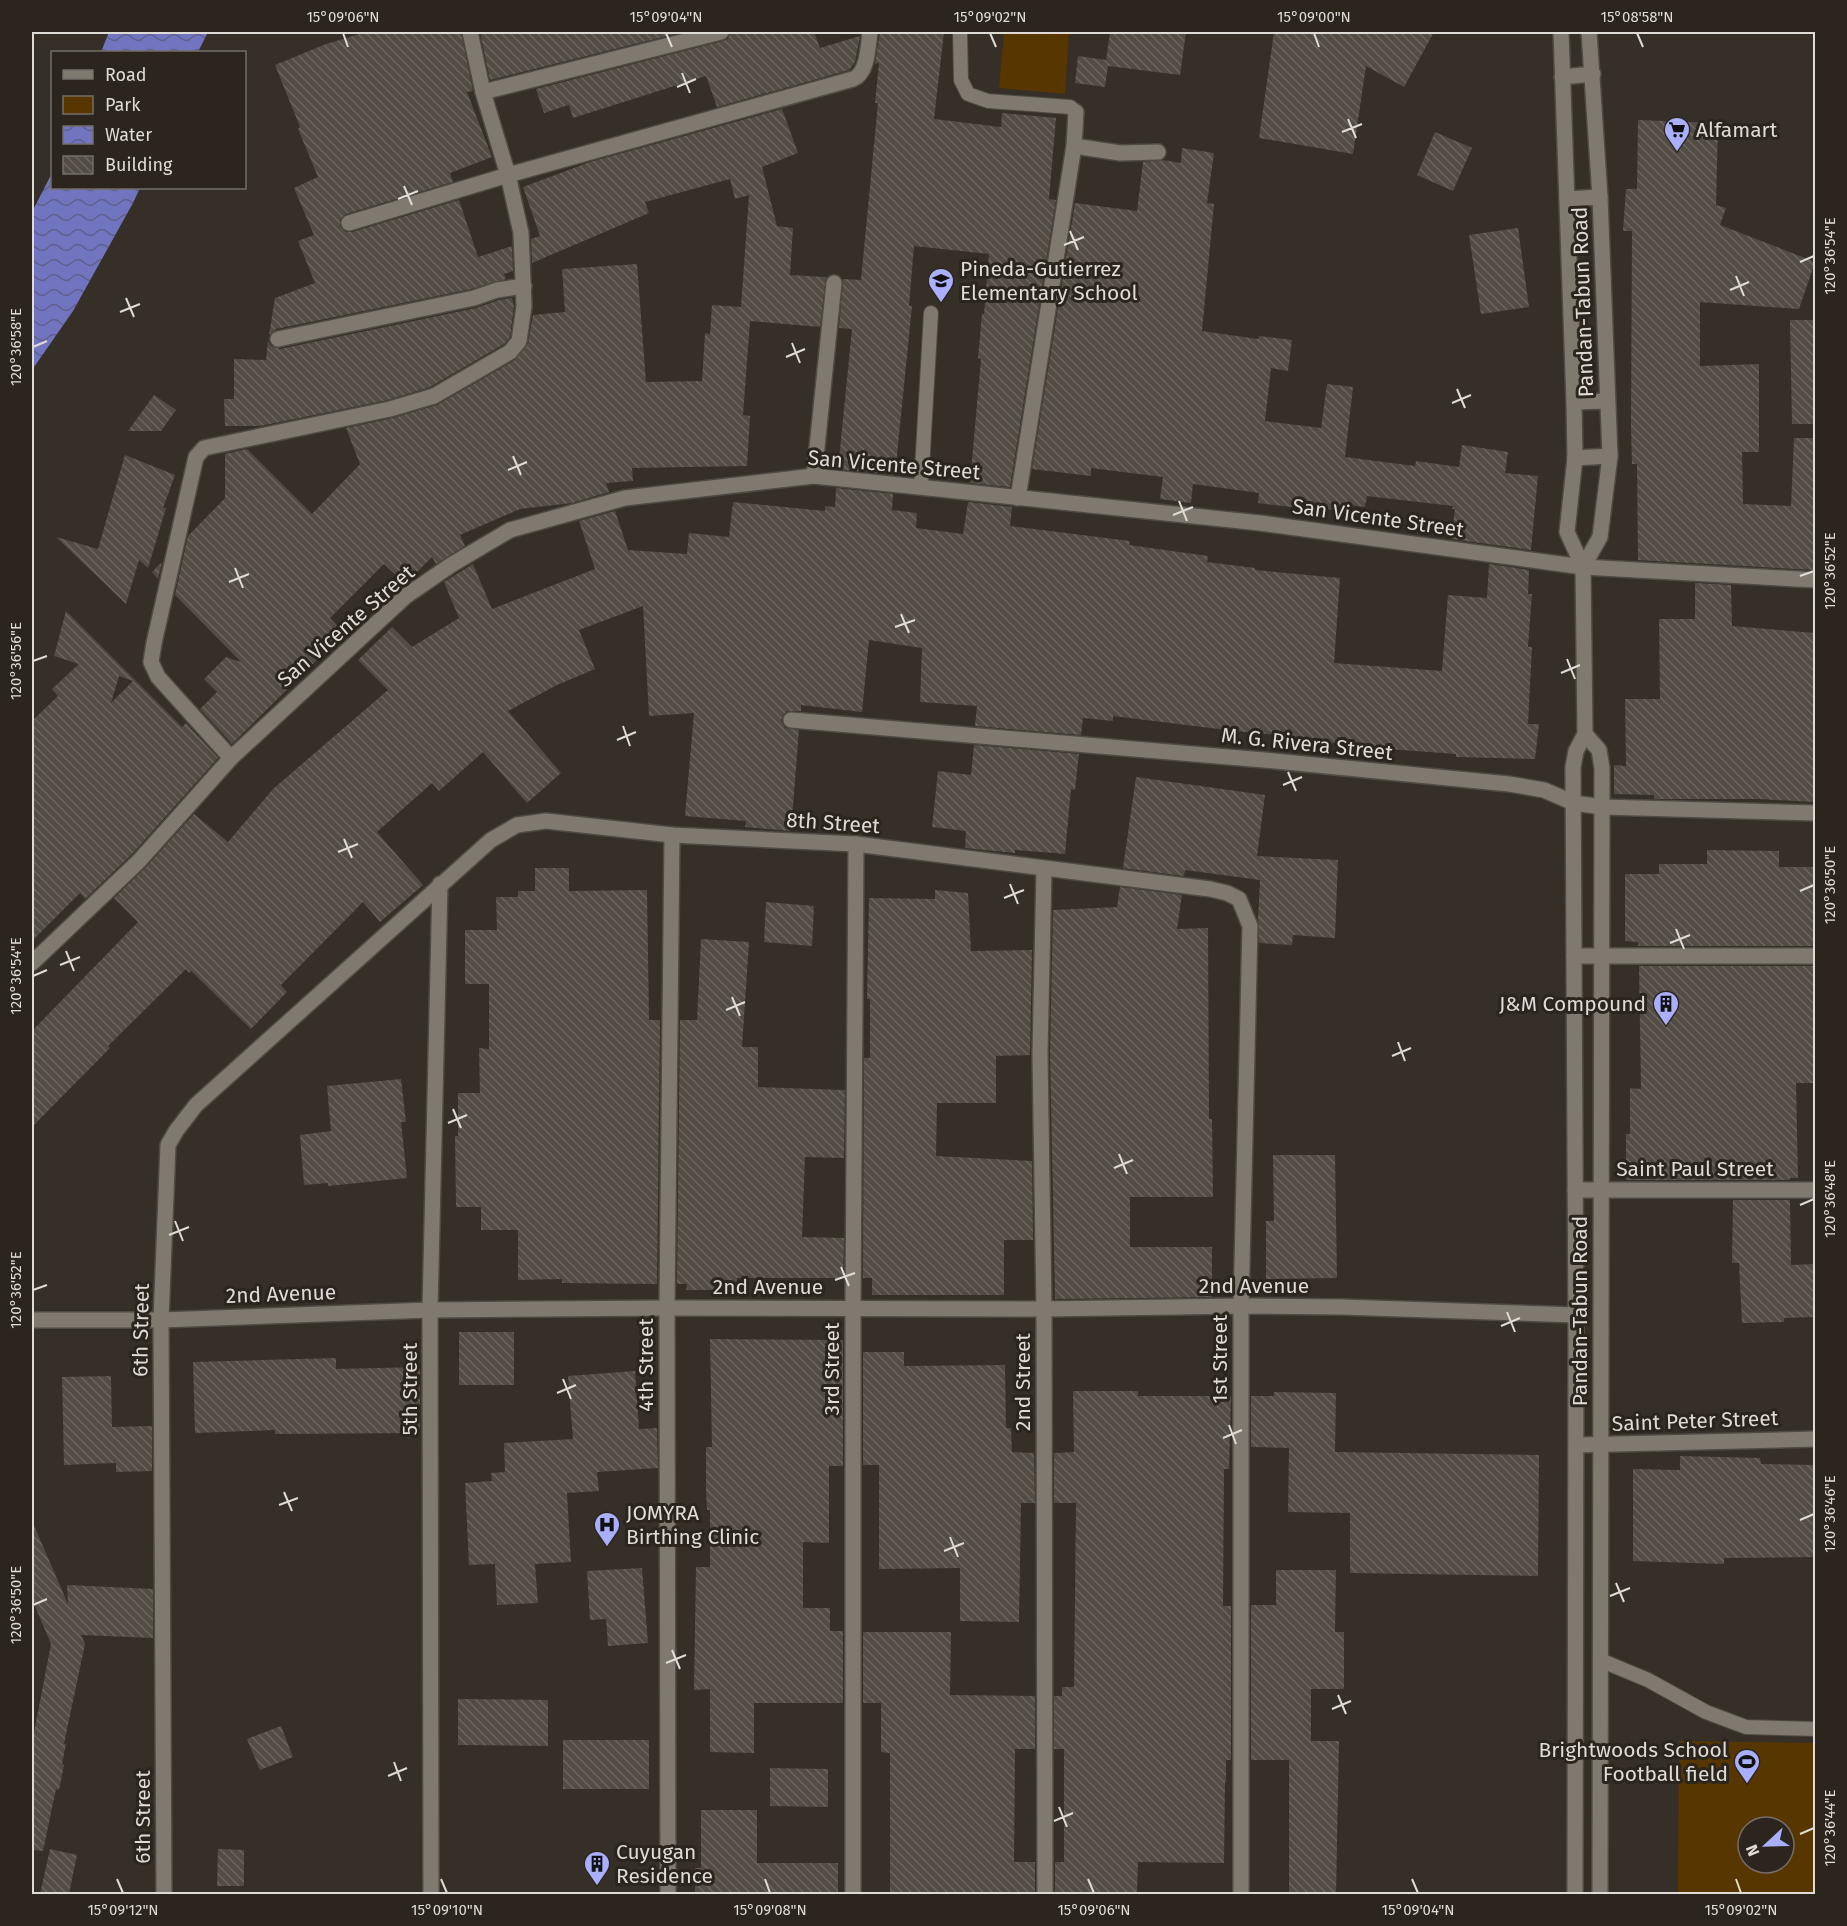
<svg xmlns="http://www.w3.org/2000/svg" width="1847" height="1926" font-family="'Fira Sans',sans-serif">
  <defs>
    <pattern id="water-waves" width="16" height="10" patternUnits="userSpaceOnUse" patternTransform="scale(1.5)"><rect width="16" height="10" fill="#7174bf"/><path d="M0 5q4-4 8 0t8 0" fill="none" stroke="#5f608c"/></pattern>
    <pattern id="building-back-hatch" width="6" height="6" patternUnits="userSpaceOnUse" patternTransform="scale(1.5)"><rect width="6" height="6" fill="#534c44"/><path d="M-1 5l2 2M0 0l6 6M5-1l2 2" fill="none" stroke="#6b655e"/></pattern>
  </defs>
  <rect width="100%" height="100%" fill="#352f27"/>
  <g fill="#573600" fill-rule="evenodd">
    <polygon points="1004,32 1069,32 1065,94 999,88"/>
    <path d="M1679,1741l136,2v151h-137zM1748,1827h36v36h-36z"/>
  </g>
  <g fill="url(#water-waves)">
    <polygon points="109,32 208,32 198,52 101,52"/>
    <polygon points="52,173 52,188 140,188 133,203 73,311 32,370 32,212"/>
  </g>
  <g fill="url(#building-back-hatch)" fill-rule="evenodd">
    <polygon points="366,32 461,32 473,91 467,92 492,157 450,173 453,182 346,214 340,220 340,226 346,232 352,232 459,200 478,257 512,246 513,271 504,274 506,279 471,289 276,329 269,335 275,298 315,283 298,241 314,235 294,188 318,177 298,129 300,127 275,65 326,44"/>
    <polygon points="480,32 683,32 490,80"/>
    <polygon points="730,32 814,32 820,48 860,36 855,62 849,70 717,107 706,76 573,118 569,105 544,113 536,89 723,41 728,39"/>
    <polygon points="1110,32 1186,32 1180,75 1108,66 1105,87 1075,83 1078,56 1106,60"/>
    <polygon points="1274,32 1434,32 1404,87 1366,66 1353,154 1259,138"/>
    <polygon points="880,33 944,32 934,119 1001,127 1002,113 1056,118 1049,199 1056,200 1010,487 970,483 981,359 978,358 982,314 984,314 989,254 914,246 909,306 912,306 895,475 838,469 852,329 839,328 843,279 861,280 878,103 875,103 879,63 875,64"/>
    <polygon points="782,109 798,153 762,167 777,226 793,228 790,275 826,277 820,327 750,321 743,415 750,416 747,466 632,468 633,481 606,483 609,492 572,503 520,509 460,535 465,546 436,564 432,557 405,584 384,564 330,618 344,633 232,744 200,709 217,692 204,679 226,657 241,662 175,595 188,536 225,498 225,454 247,449 312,514 360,464 346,428 393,418 437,405 515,360 528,343 533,315 565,312 562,269 637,264 646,382 702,381 705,333 710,334 712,305 741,307 749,195 735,199 730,179 645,202 649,213 532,263 531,239 540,236 523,187 590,162"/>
    <polygon points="1638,120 1718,123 1716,205 1726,208 1720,225 1815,262 1799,309 1700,302 1700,366 1759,364 1759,452 1742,452 1743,504 1791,506 1794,438 1815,438 1815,570 1638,560 1637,464 1632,464 1631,428 1632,231 1623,231 1626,189 1637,189"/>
    <polygon points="1435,132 1472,148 1453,191 1417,175"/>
    <polygon points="1182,148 1214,153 1207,203 1214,204 1202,331 1258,339 1259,336 1292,340 1288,371 1271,368 1265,421 1321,428 1327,384 1353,387 1345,457 1415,466 1416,461 1459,467 1462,445 1508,452 1505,473 1538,476 1531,550 1451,539 1455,509 1452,509 1453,506 1367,496 1365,507 1343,504 1342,511 1309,507 1308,509 1258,503 1259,493 1193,484 1191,503 1160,499 1163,477 1091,468 1091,476 1032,469 1075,203 1137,211 1143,162 1163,160 1181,163"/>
    <polygon points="1518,228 1529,307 1481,314 1469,235"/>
    <polygon points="512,298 514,306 510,337 504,344 430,387 388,400 260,426 225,426 224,399 234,399 234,359 266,360 268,341 271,346 280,349 476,308 499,300"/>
    <polygon points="1790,320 1815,320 1815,424 1792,424"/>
    <polygon points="154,395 176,410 161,431 128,431"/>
    <polygon points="125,455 175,475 163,508 166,508 148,568 139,560 126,604 56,537 98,549"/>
    <polygon points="836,488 893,494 892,510 917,513 916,528 963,534 968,502 1012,507 1010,526 1130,541 1129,545 1208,556 1207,562 1255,568 1255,570 1340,578 1334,663 1442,671 1448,595 1487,598 1489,564 1529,570 1528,594 1532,594 1528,647 1532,647 1528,724 1539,724 1535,759 1456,757 1456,754 1347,746 1347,742 1318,744 1318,739 1235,731 1113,716 1113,721 1083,718 1081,735 975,726 977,706 920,702 922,648 869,640 862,712 801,705 801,711 787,711 783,715 781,720 785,728 799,730 791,831 745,827 746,821 685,816 694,713 649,716 643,606 579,630 595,669 557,685 508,711 561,773 527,803 483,752 439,791 432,783 377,832 423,885 380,922 363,902 281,985 287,992 251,1029 191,971 189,973 186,969 108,1046 110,1048 32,1127 32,1031 138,922 114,898 146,867 194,814 228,842 273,789 388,690 358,660 392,627 412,647 459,618 444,582 473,564 492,609 595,569 579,521 615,511 628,550 687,554 689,533 729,537 733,502 825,511 825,506 835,507"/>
    <polygon points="162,562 158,579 152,572"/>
    <polygon points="1695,583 1731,585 1732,626 1815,633 1815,802 1759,799 1654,799 1654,795 1614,794 1614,765 1626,766 1625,699 1660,699 1659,619 1695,619"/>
    <path d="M66,611l116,116 4,-4 32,35 -86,96 -47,45 -5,-6 -48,48v-220l26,-25 -6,-7 27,-25 -25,-8zM119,676l14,5 -22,22z"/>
    <polygon points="974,745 1079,754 1075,790 1071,789 1065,854 1015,850 1015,853 965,848 966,831 932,827 938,771 971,775"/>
    <polygon points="1136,777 1265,795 1257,856 1338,860 1335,938 1293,935 1292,945 1259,943 1258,920 1260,880 1185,870 1184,876 1123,868"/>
    <polygon points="1707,850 1779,851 1779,867 1815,867 1815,946 1638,946 1638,942 1625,941 1625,874 1659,874 1659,864 1707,864"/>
    <polygon points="535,868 569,868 569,891 647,890 649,1020 660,1020 657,1284 562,1283 562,1279 518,1280 518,1230 481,1230 481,1207 456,1207 455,1136 458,1136 458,1093 480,1093 479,1048 489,1049 489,984 465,984 465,930 497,930 496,897 518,897 518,891 535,891"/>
    <polygon points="1120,887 1182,895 1177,929 1208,928 1209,1119 1212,1119 1213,1197 1130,1197 1130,1247 1212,1247 1212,1297 1055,1299 1050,1053 1053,910 1117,907"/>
    <polygon points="935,890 968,893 971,951 1032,950 1030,1055 996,1056 996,1103 937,1103 936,1156 1032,1161 1033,1240 1004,1240 1004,1295 872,1295 872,1278 863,1278 864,1058 870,1058 870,999 867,999 869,898 935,899"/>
    <polygon points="766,902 814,906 812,946 764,942"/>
    <polygon points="701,939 749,942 742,1047 758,1047 758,1087 845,1090 844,1158 805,1157 802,1237 844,1238 843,1278 737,1278 737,1290 686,1290 687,1284 677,1284 680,1020 697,1020"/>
    <polygon points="1639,966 1815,966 1815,1083 1796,1083 1798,1178 1790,1178 1790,1180 1626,1180 1626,1134 1630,1134 1630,1088 1641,1089"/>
    <polygon points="401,1079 406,1122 401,1122 407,1178 328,1186 328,1183 304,1185 300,1135 331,1131 327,1086"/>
    <polygon points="1273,1155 1335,1155 1337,1278 1266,1279 1266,1221 1274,1221"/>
    <polygon points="1733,1200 1790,1200 1791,1265 1815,1264 1815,1317 1784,1318 1784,1322 1742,1323 1739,1263 1732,1263"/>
    <rect x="459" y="1332" width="55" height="53"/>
    <polygon points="710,1339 843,1340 843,1466 829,1466 829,1543 803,1542 803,1608 830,1608 830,1631 843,1631 843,1703 754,1703 754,1753 710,1752 710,1689 694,1690 696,1567 710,1567 710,1510 707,1510 706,1489 706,1447 712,1447"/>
    <polygon points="863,1352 904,1352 904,1366 1005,1365 1006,1428 1011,1428 1012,1452 1034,1453 1035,1503 1021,1503 1019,1622 960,1621 960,1568 879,1569 879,1465 863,1465"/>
    <polygon points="336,1358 336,1369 420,1367 420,1433 275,1434 275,1430 195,1433 193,1362"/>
    <polygon points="635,1371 639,1429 657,1428 658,1468 597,1472 599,1491 567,1493 571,1562 535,1564 538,1603 497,1605 495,1564 469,1565 465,1483 492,1481 491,1473 505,1472 504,1443 573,1439 568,1376"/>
    <polygon points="111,1376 112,1427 152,1426 152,1471 116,1472 116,1463 64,1465 62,1377"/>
    <polygon points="1073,1391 1138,1391 1138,1396 1231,1396 1229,1469 1224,1469 1223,1606 1231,1606 1231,1760 1226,1760 1226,1782 1225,1782 1224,1863 1138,1862 1137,1894 1055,1894 1055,1862 1064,1862 1064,1749 1054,1749 1054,1696 1062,1696 1062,1687 1074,1687 1076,1503 1054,1503 1054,1453 1074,1452"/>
    <polygon points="1274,1392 1336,1393 1335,1452 1539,1455 1538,1576 1350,1573 1350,1513 1288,1512 1289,1448 1251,1447 1251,1396 1274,1396"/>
    <polygon points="1680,1456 1760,1458 1761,1464 1815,1465 1815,1557 1724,1558 1724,1564 1633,1561 1633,1469 1680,1470"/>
    <polygon points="32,1521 68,1604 67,1585 153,1589 153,1638 81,1635 85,1644 64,1744 66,1744 62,1764 64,1765 59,1790 56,1789 43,1851 32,1850 32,1743 51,1644 32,1599"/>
    <polygon points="642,1568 648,1643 608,1646 606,1619 590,1620 587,1571"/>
    <polygon points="1276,1570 1336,1570 1335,1632 1344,1632 1344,1689 1311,1689 1311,1741 1339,1741 1336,1894 1289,1894 1289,1760 1251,1760 1251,1605 1276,1605"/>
    <polygon points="863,1632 951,1632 950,1695 1035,1696 1035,1749 1015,1749 1014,1862 1035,1862 1035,1894 890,1894 890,1753 881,1752 881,1703 863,1703"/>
    <polygon points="458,1699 548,1700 548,1746 458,1745"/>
    <polygon points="281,1726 293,1757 260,1770 247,1739"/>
    <rect x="563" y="1740" width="86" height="49"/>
    <polygon points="770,1768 828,1769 828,1807 770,1806"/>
    <polygon points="701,1810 757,1810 757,1863 838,1863 838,1894 695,1894 695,1868 701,1868"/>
    <polygon points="50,1849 77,1855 69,1894 40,1894"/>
    <polygon points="218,1849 244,1850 244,1886 217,1886"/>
  </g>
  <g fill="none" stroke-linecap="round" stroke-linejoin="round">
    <defs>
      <g id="lane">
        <polyline points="960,32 961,80 968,94 988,101 1070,107 1076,112"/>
        <polyline points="921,486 931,313"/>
        <polyline points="1600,1660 1648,1680 1706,1712 1746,1727 1816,1729"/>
      </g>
      <g id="street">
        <polyline points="1561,32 1574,402 1575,458 1567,532 1583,567 1585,734 1576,751 1573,767 1576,1339 1575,1894"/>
        <polyline points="1562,77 1593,74"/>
        <polyline points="483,92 721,32"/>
        <polyline points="1074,146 1120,153 1158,152"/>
        <polyline points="1567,199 1600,197"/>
        <path d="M349,223l159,-48 345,-96c15,-6 15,-33 17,-47"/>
        <polyline points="278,339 474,298 497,290 524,286"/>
        <polyline points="1574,402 1607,401"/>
        <polyline points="1575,458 1610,456"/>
        <polyline points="814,476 834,283"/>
        <polyline points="1018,498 1074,146 1076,112"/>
        <polyline points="1583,567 1600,537 1610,456 1600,197 1589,32"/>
        <polyline points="791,720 1264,760 1509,784 1544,790 1574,803 1602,807 1816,813"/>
        <polyline points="1585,734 1599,750 1602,768 1600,1894"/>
        <polyline points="231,758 158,677 151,662 154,643 196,457 204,448 390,409 434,396 510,352 519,341 524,306 521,233 508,175 483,92 470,32"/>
        <polyline points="1044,869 1040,1053 1044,1309 1045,1894"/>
        <polyline points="1574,956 1816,956"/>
        <polyline points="32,963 139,861 231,758 406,596 451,565 510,530 625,498 814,476 1260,523 1583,567 1816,580"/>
        <polyline points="1575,1190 1816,1190"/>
        <polyline points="32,1320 161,1320 430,1310 667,1308 1044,1309 1241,1306 1342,1307 1576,1315"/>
        <polyline points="1576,1445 1816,1439"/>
        <polyline points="164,1894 161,1320 168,1145 176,1131 196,1105 491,840 517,825 546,821 672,835 856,844 1210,889 1227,893 1239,899 1250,926 1241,1306 1241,1894"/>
        <polyline points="431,1894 430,1310 440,884"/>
        <polyline points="668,1894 667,1308 672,835"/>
        <polyline points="853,1894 853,1309 856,844"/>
      </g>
    </defs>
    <use href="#lane" stroke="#4f4a44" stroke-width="16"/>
    <use href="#street" stroke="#4f4a44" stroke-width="18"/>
    <use href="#lane" stroke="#807970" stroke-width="14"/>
    <use href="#street" stroke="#807970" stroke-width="15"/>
  </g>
  <path fill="none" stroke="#dfdbd7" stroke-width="2" d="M343,33l5,14M666,33l6,14M990,33l6,14M1314,33l5,14M1637,33l6,14M682,73l8,20M677,87l19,-8M1348,119l8,19M1342,132l20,-8M404,186l8,19M398,199l20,-8M1070,231l8,19M1064,245l20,-8M1800,262l14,-6M1736,276l8,20M1730,290l19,-8M126,298l8,19M120,312l20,-8M792,343l8,20M33,347l14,-6M786,357l19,-8M1457,389l8,19M1452,403l19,-8M513,456l8,19M508,470l19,-8M1179,501l8,20M1173,515l20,-8M235,568l8,20M1800,576l14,-5M229,582l20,-8M901,614l8,19M895,627l20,-7M1567,659l8,20M33,661l14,-5M1561,673l19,-8M623,726l7,20M617,740l19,-8M1288,772l8,19M1283,785l19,-8M344,839l8,19M338,852l20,-8M1010,884l8,20M1800,891l14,-6M1004,898l20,-8M1676,929l8,20M1670,943l20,-8M66,951l8,20M60,965l20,-8M33,976l14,-6M732,997l8,19M726,1010l19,-8M1398,1042l7,19M1392,1056l19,-8M453,1109l8,19M448,1123l19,-8M1119,1154l8,20M1114,1168l19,-8M1800,1205l14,-6M175,1221l8,20M169,1235l20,-8M841,1267l8,19M835,1280l20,-7M33,1290l14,-5M1507,1312l8,20M1501,1326l19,-8M563,1379l8,20M557,1393l19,-8M1229,1425l7,19M1223,1438l19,-8M284,1492l8,19M279,1505l19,-7M1800,1520l14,-6M950,1537l8,20M944,1551l20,-8M1616,1583l8,19M1610,1596l20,-8M33,1605l14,-6M672,1650l8,19M666,1663l20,-8M1338,1695l8,19M1332,1709l19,-8M394,1762l7,19M388,1776l19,-8M1059,1807l8,20M1054,1821l19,-8M1800,1834l14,-6M117,1879l6,14M441,1879l6,14M765,1879l5,14M1088,1879l6,14M1412,1879l6,14M1736,1879l5,14"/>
  <defs>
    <symbol id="supermarket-pin" viewBox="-11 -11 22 30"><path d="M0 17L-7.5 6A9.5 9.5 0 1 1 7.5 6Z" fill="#aaaffb" stroke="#2b251e"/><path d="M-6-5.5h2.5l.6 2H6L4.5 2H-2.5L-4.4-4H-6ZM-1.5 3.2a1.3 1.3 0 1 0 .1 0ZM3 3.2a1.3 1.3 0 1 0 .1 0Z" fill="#111"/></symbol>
    <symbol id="school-pin" viewBox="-11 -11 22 30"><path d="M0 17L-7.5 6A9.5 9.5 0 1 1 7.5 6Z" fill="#aaaffb" stroke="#2b251e"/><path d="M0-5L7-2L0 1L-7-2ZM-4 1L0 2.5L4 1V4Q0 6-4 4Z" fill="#111"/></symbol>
    <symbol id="building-pin" viewBox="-11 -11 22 30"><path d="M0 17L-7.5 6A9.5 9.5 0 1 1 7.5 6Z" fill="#aaaffb" stroke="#2b251e"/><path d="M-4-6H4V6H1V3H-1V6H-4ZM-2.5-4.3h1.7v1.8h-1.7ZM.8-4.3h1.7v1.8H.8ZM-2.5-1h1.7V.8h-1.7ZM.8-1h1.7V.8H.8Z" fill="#111"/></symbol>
    <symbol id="hospital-pin" viewBox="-11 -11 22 30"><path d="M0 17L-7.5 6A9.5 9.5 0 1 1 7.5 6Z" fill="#aaaffb" stroke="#2b251e"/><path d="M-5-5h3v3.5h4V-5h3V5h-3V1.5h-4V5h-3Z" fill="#111"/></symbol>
    <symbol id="stadium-pin" viewBox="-11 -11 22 30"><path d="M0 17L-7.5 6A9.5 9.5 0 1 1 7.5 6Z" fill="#aaaffb" stroke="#2b251e"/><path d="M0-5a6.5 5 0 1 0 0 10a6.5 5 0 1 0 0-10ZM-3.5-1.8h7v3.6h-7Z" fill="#111"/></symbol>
  </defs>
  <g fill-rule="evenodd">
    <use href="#supermarket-pin" x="1662" y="115" width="30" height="40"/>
    <use href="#school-pin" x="926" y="266" width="30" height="40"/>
    <use href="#building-pin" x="1651" y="989" width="30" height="40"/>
    <use href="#hospital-pin" x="592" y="1510" width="30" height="40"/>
    <use href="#stadium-pin" x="1732" y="1747" width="30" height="40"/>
    <use href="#building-pin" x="582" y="1849" width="30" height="40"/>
  </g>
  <g text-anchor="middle" stroke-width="6" stroke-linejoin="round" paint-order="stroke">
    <g font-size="21" fill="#dfdbd7" stroke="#2b251e" text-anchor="start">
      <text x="1696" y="137">Alfamart</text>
      <text x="960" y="276">Pineda-Gutierrez<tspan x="960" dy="24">Elementary School</tspan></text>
      <text x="1646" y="1011" text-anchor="end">J&amp;M Compound</text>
      <text x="626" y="1520">JOMYRA<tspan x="626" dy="24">Birthing Clinic</tspan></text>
      <text x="1728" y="1757" text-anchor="end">Brightwoods School<tspan x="1728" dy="24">Football field</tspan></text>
      <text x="616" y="1859">Cuyugan<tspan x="616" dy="24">Residence</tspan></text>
    </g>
    <g font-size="21" fill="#dfdbd7" stroke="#2b251e">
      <text transform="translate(1583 302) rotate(-92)" y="7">Pandan-Tabun Road</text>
      <text transform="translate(894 465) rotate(5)" y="7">San Vicente Street</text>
      <text transform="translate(1378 518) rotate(8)" y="7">San Vicente Street</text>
      <text transform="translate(346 626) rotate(-41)" y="7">San Vicente Street</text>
      <text transform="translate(1307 744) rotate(6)" y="7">M. G. Rivera Street</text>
      <text transform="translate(833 823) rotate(4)" y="7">8th Street</text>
      <text x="1695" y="1176">Saint Paul Street</text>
      <text x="1254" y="1293">2nd Avenue</text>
      <text x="768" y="1294">2nd Avenue</text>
      <text transform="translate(281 1294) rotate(-2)" y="7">2nd Avenue</text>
      <text transform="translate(1580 1311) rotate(-90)" y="7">Pandan-Tabun Road</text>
      <text transform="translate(141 1330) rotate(-89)" y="7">6th Street</text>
      <text transform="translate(1220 1359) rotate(-90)" y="7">1st Street</text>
      <text transform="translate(646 1365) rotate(-90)" y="7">4th Street</text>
      <text transform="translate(832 1369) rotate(-90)" y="7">3rd Street</text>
      <text transform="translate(1023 1382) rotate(-90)" y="7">2nd Street</text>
      <text transform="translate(410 1389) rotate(-90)" y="7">5th Street</text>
      <text transform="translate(1695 1421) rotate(-2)" y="7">Saint Peter Street</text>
      <text transform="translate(143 1817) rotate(-90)" y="7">6th Street</text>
    </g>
  </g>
  <rect width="1847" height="1926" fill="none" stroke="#2b251e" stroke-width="66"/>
  <rect x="51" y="51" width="195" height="138" fill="#2b251e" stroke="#736e68" stroke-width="1.5"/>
  <rect x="63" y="70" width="30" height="9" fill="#807970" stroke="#736e68" stroke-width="1.5"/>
  <text x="105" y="81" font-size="18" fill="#dfdbd7">Road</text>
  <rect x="63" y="96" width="30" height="18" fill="#573600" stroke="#736e68" stroke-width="1.5"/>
  <text x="105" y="111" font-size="18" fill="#dfdbd7">Park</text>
  <rect x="63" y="126" width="30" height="18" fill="url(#water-waves)" stroke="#736e68" stroke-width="1.5"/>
  <text x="105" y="141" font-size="18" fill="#dfdbd7">Water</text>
  <rect x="63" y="156" width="30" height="18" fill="url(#building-back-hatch)" stroke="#736e68" stroke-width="1.5"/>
  <text x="105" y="171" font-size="18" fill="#dfdbd7">Building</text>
  <g transform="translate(1766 1845) rotate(248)"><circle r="28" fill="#2b251e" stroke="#736e68" stroke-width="1.5"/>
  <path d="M0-4.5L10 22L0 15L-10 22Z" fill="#aaaffb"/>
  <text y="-9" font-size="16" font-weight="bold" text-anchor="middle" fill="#dfdbd7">N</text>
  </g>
  <rect x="33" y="33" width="1781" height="1860" fill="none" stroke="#dfdbd7" stroke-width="2"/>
  <g font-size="15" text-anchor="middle" fill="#dfdbd7">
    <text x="343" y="22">15°09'06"N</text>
    <text x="666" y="22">15°09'04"N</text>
    <text x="990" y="22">15°09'02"N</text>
    <text x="1314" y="22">15°09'00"N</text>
    <text x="1637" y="22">15°08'58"N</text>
    <text transform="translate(1830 256) rotate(-90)" y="5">120°36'54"E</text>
    <text transform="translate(16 347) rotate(-90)" y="5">120°36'58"E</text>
    <text transform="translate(1830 571) rotate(-90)" y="5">120°36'52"E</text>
    <text transform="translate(16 661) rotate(-90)" y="5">120°36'56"E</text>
    <text transform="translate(1830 885) rotate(-90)" y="5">120°36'50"E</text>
    <text transform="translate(16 976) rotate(-90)" y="5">120°36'54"E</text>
    <text transform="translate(1830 1199) rotate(-90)" y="5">120°36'48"E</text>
    <text transform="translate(16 1290) rotate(-90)" y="5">120°36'52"E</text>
    <text transform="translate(1830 1514) rotate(-90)" y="5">120°36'46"E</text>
    <text transform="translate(16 1605) rotate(-90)" y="5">120°36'50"E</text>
    <text transform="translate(1830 1828) rotate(-90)" y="5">120°36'44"E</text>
    <text x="123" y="1915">15°09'12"N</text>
    <text x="447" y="1915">15°09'10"N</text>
    <text x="770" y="1915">15°09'08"N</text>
    <text x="1094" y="1915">15°09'06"N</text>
    <text x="1418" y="1915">15°09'04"N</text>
    <text x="1741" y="1915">15°09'02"N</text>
  </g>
</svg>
